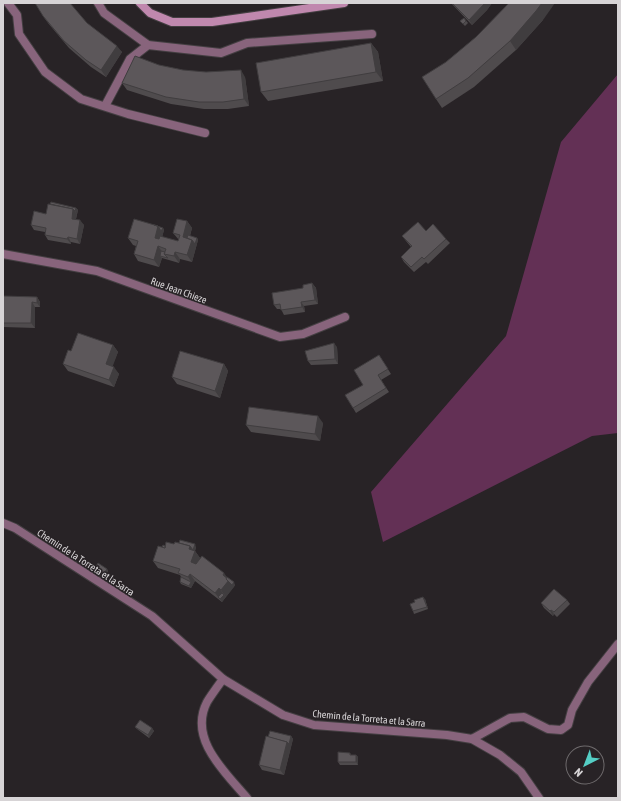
<svg xmlns="http://www.w3.org/2000/svg" width="621" height="801" font-family="'Asap Condensed',sans-serif">
  <rect width="100%" height="100%" fill="#282326"/>
  <polygon fill="#633055" points="618,74 618,433 592,436 383,542 371,492 506,336 561,142"/>
  <g fill="none" stroke-linecap="round" stroke-linejoin="round">
    <defs>
      <polyline id="pedestrian" points="105,106 130,59 148,45"/>
      <g id="minor">
        <polyline points="8,3 17,15 19,34 45,72 81,99 128,114 205,133"/>
        <polyline points="98,3 104,13 148,45 221,53 247,43 372,34"/>
        <polyline points="3,254 97,271 280,337 303,334 345,317"/>
        <polyline points="3,523 15,528 152,616 223,679 283,715 314,725 447,735 472,739 510,718 524,717 548,729 561,730 568,725 572,710 588,682 618,644"/>
        <path d="M223,679c-5,7 -11,15 -16,23 -19,37 18,70 40,96"/>
        <polyline points="472,739 500,755 521,772 539,798"/>
      </g>
      <polyline id="secondary" points="140,3 150,13 172,22 212,22 344,3"/>
    </defs>
    <use href="#pedestrian" stroke="#443f42" stroke-width="10"/>
    <use href="#minor" stroke="#443f42" stroke-width="10"/>
    <use href="#secondary" stroke="#443f42" stroke-width="10"/>
    <use href="#pedestrian" stroke="#88647c" stroke-width="8"/>
    <use href="#minor" stroke="#88647c" stroke-width="8"/>
    <use href="#secondary" stroke="#c088ae" stroke-width="8"/>
  </g>
  <g fill="#4f4b4d">
    <polygon points="451,3 492,3 487,10 472,25"/>
    <polygon points="43,16 87,23 122,52 106,77 91,67 69,48 48,23"/>
    <polygon points="464,18 468,23 465,26 460,21"/>
    <polygon points="543,20 516,50 474,87 442,108 436,99 446,62 476,37"/>
    <polygon points="371,43 378,52 383,81 268,101 261,92"/>
    <polygon points="159,65 183,70 245,77 249,106 228,109 204,109 171,104 127,90 122,83"/>
    <polygon points="76,208 78,210 76,219 84,225 80,244 71,242 71,244 48,240 45,235 45,232 34,230 31,225 46,214"/>
    <polygon points="187,221 192,228 190,236 197,238 198,240 192,262 180,259 179,263 162,258 159,267 138,261 134,254 136,246 133,245 128,238 163,228 164,230 162,237 178,241 179,240 173,233"/>
    <polygon points="426,231 446,239 450,243 428,264 426,262 414,272 404,262 401,257 411,247 406,241 402,236"/>
    <polygon points="312,283 316,288 318,304 304,306 305,312 284,315 281,309 277,309 274,305"/>
    <polygon points="3,296 37,297 40,302 40,307 35,307 35,328 3,327"/>
    <polygon points="113,345 118,352 112,366 119,374 114,387 68,371 63,364 71,351"/>
    <polygon points="337,347 338,364 311,365 308,361"/>
    <polygon points="379,355 391,374 381,380 389,392 356,413 353,408 363,385"/>
    <polygon points="224,364 228,371 220,398 177,384 172,377"/>
    <polygon points="323,423 320,441 251,432 246,425"/>
    <polygon points="174,544 196,547 195,551 200,558 199,559 227,577 235,585 222,602 195,581 191,588 181,584 180,582 181,577 180,575 158,568 153,561 162,547 165,546"/>
    <polygon points="107,569 108,571 104,578 96,573 94,570"/>
    <polygon points="425,599 428,609 414,614 413,611"/>
    <polygon points="567,600 570,604 557,617 554,614 553,616 544,608 541,603"/>
    <polygon points="135,727 152,728 154,731 149,738 137,729"/>
    <polygon points="291,736 293,739 284,775 262,770 259,765 268,737"/>
    <polygon points="350,753 351,755 356,755 358,757 358,765 340,765 338,762"/>
  </g>
  <g fill="#403d3f">
    <polygon points="485,3 492,3 487,10 472,25 469,20"/>
    <polygon points="542,3 555,3 543,20 516,50 510,41"/>
    <polygon points="371,43 378,52 383,81 376,72"/>
    <polygon points="117,46 122,52 106,77 101,70"/>
    <polygon points="241,70 245,77 249,106 244,99"/>
    <polygon points="76,208 78,210 77,214 75,211"/>
    <polygon points="73,209 77,214 75,223 72,219"/>
    <polygon points="80,220 84,225 80,244 77,239"/>
    <polygon points="187,221 192,228 188,242 183,237"/>
    <polygon points="158,226 163,228 164,230 160,245 155,238"/>
    <polygon points="68,237 71,242 71,244 67,239"/>
    <polygon points="197,238 198,240 192,262 187,255 192,240"/>
    <polygon points="158,246 163,253 160,256 162,258 159,267 154,260"/>
    <polygon points="175,252 180,259 179,263 174,256"/>
    <polygon points="312,283 316,288 318,304 315,300"/>
    <polygon points="37,297 40,302 40,307 37,303"/>
    <polygon points="32,302 35,307 35,328 31,323"/>
    <polygon points="301,302 304,306 305,312 302,307"/>
    <polygon points="334,343 337,347 338,364 335,359"/>
    <polygon points="113,345 118,352 111,371 106,364"/>
    <polygon points="224,364 228,371 220,398 215,391"/>
    <polygon points="114,367 119,374 114,387 109,380"/>
    <polygon points="318,416 323,423 320,441 315,434"/>
    <polygon points="195,544 196,547 195,551 200,558 195,568 191,562 189,549 190,546 193,550"/>
    <polygon points="107,569 108,571 104,578 102,576"/>
    <polygon points="224,573 234,587 226,597 221,590 223,575"/>
    <polygon points="190,574 195,581 191,588 189,586 191,582 188,577"/>
    <polygon points="234,582 235,585 234,587 232,585"/>
    <polygon points="219,588 226,597 222,602 215,593"/>
    <polygon points="423,597 425,599 428,609 427,607"/>
    <polygon points="551,610 554,614 553,616 550,611"/>
    <polygon points="152,728 154,731 149,738 148,735"/>
    <polygon points="291,736 293,739 284,775 280,770 287,742"/>
    <polygon points="356,755 358,757 358,765 356,762"/>
  </g>
  <g fill="#5c575a" stroke="#403d3f">
    <polygon points="35,3 70,3 87,23 117,46 101,70 86,60 64,41 43,16"/>
    <polygon points="452,3 485,3 469,20"/>
    <polygon points="509,3 542,3 536,11 510,41 468,78 436,99 422,77 446,62 476,37"/>
    <polygon points="464,18 466,21 463,24 460,21"/>
    <polygon points="371,43 376,72 261,92 256,63"/>
    <polygon points="135,56 159,65 183,70 206,72 241,70 244,99 223,102 199,102 166,97 122,83"/>
    <polygon points="51,202 76,208 75,211 73,209 50,204"/>
    <polygon points="48,204 73,209 72,219 80,220 77,239 68,237 67,239 45,235 46,228 31,225 34,211 46,214"/>
    <polygon points="134,219 158,226 155,238 159,239 160,236 178,241 180,235 173,233 177,219 187,221 183,237 192,240 187,255 175,252 174,256 164,254 166,249 158,246 154,260 134,254 138,241 128,238"/>
    <polygon points="418,222 426,231 433,224 446,239 424,259 422,257 411,267 401,257 412,246 402,236"/>
    <polygon points="154,225 163,228 161,231 158,226"/>
    <polygon points="188,235 197,238 195,244 192,240 187,238"/>
    <polygon points="161,251 165,252 164,254 168,258 160,256"/>
    <polygon points="312,283 315,300 301,302 302,307 281,310 280,304 274,305 272,293 303,288 303,285"/>
    <polygon points="3,296 37,297 37,303 32,302 31,323 3,323"/>
    <polygon points="78,333 113,345 106,364 114,367 109,380 63,364 68,350 71,351"/>
    <polygon points="334,343 335,359 308,361 305,351"/>
    <polygon points="180,351 224,364 215,391 172,377"/>
    <polygon points="379,355 388,369 378,375 386,388 353,408 345,395 363,385 354,370"/>
    <polygon points="249,407 318,416 315,434 246,425"/>
    <polygon points="180,540 195,544 193,550 190,546 179,543"/>
    <polygon points="166,542 174,544 175,542 190,546 189,549 195,551 191,562 196,564 202,556 224,573 223,575 229,580 221,590 219,588 215,593 190,574 188,577 178,573 180,569 153,561 158,546 165,548"/>
    <polygon points="163,545 165,546 165,548 162,547"/>
    <polygon points="98,563 107,569 102,576 94,570"/>
    <polygon points="181,577 191,582 189,586 180,582"/>
    <polygon points="227,577 234,582 232,585 226,579"/>
    <polygon points="554,589 567,600 554,612 551,610 550,611 541,603"/>
    <polygon points="222,593 224,595 220,599 218,597"/>
    <polygon points="423,597 427,607 413,611 410,604 415,602 414,600"/>
    <polygon points="140,720 152,728 148,735 135,727"/>
    <polygon points="270,731 291,736 289,744 287,742 268,737"/>
    <polygon points="266,736 287,742 280,770 259,765"/>
    <polygon points="338,752 350,753 350,755 356,755 356,762 338,762"/>
  </g>
  <g text-anchor="middle" stroke-width="3" stroke-linejoin="round" paint-order="stroke">
    <g font-size="10" fill="#d7d4d6" stroke="#282326">
      <text transform="translate(179 290) rotate(20)" y="4">Rue Jean Chieze</text>
      <text transform="translate(86 562) rotate(33)" y="4">Chemin de la Torreta et la Sarra</text>
      <text transform="translate(369 718) rotate(5)" y="4">Chemin de la Torreta et la Sarra</text>
    </g>
  </g>
  <rect width="621" height="801" fill="none" stroke="#d7d4d6" stroke-width="8"/>
  <g transform="translate(585 765) rotate(222)"><circle r="19" fill="#282326" stroke="#6e6a6c"/>
  <path d="M0-3L7 15L0 10L-7 15Z" fill="#55cec5"/>
  <text y="-6" font-size="11" font-weight="bold" text-anchor="middle" fill="#d7d4d6">N</text>
  </g>
</svg>
